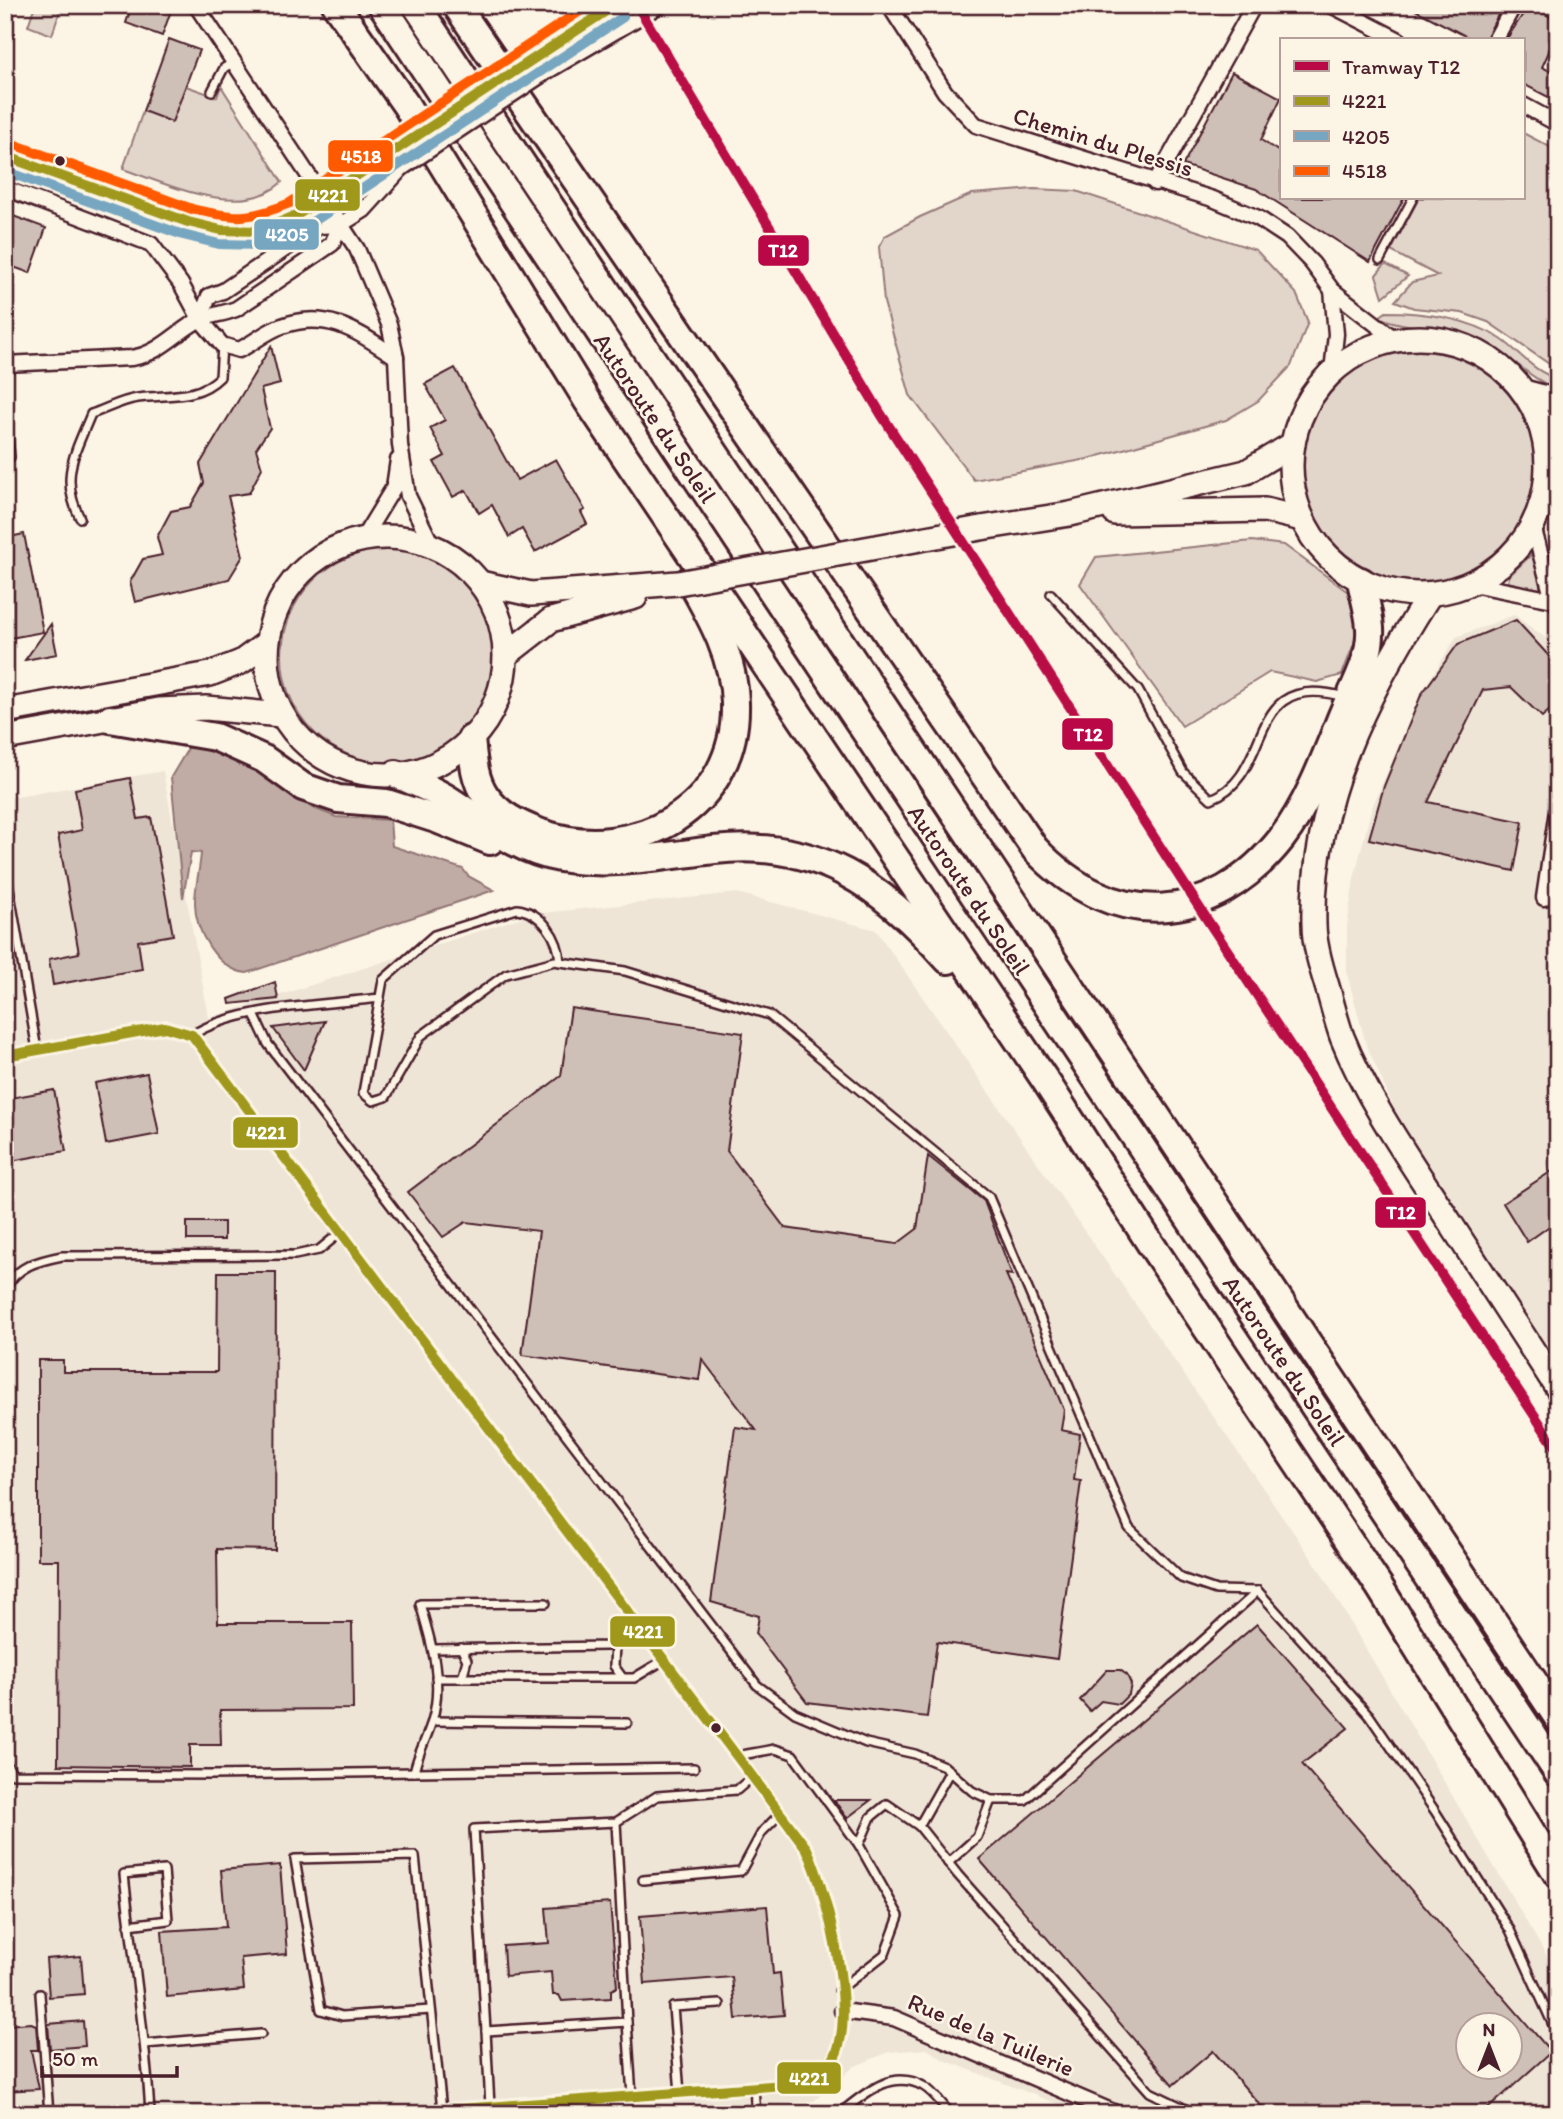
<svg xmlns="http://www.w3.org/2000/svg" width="1563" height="2119" font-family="Itim,sans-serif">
  <rect width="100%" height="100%" fill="#fcf5e5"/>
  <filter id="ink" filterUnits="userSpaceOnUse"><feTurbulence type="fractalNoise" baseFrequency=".0143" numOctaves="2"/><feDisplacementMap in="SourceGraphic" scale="14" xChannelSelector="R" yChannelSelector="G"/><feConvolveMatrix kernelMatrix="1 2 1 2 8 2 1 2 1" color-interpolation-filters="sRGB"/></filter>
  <g filter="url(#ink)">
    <g fill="#eee5d7" fill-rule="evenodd">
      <polygon points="1514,615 1558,647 1558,1368 1438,1185 1397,1115 1366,1044 1347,974 1347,926 1354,878 1371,810 1420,696 1456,637"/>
      <path d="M163,771l46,247 323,-104 205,-21 139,37 443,639 239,406v139h-475l-139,-54 -17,-11 -38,3 -34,14 -41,35 -70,6v7h-739v-1315zM1468,2024h42v42h-42z"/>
    </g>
    <g fill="#e2d5ca" stroke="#967a7a" stroke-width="2">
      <polygon points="35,5 60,11 52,35 28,26"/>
      <path d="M186,86l31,11 4,-11 61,96c-40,38 -115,2 -159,-13l20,-58 29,11z"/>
      <polygon points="1523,133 1558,151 1558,370 1488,322 1462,313 1414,308 1395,301 1412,282 1438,276 1391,251 1419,198 1523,198"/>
      <polygon points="1034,189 1076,191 1256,250 1296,293 1308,322 1291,366 1258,401 1226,420 1088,459 974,480 910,395 884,302 879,247 885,236 920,217 972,194"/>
      <polygon points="1385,264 1408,276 1383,297 1376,275"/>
      <path d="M1386,312c37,0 83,6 115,27 18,12 34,35 57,39v12c-32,-13 -52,-40 -83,-53 -31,-13 -66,-6 -96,-20z"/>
      <circle cx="1418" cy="468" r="117"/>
      <polygon points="1252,541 1284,545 1348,592 1358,633 1342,675 1317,682 1270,672 1182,726 1080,584 1096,557"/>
      <circle cx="389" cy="656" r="107"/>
      <polygon points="1531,555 1534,555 1541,591 1508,582 1509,576"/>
    </g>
    <path fill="#c0aca5" stroke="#917474" stroke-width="2" d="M190,745l18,3 49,19 54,40 25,10 54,3 2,26 71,23 5,7 26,14 -247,83c-30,-3 -52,-42 -52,-70 0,-17 5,-34 6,-50l-10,-1 -8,46 -12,-121z"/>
    <g fill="#cfc0b7" stroke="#4a1f2b" stroke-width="2" fill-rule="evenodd">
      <polygon points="132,5 173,5 162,36 126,23"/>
      <polygon points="1406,5 1484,5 1499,13 1485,40 1473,40"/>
      <polygon points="1529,5 1558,21 1558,32 1542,67 1558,75 1558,102 1523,84 1523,40 1506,40"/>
      <polygon points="169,39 199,50 172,122 143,111"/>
      <polygon points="1232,72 1281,98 1261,140 1281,153 1281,198 1404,198 1370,262 1256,189 1183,165"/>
      <polygon points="5,213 46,228 30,273 5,264"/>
      <polygon points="271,346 280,384 261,389 270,428 256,449 262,468 249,493 228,496 243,556 229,579 135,602 130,582 143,559 162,555 157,537 171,511 190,507 204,483 200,464"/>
      <polygon points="455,368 517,480 556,459 585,510 581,512 587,524 535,552 522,529 509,537 492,505 479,513 466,490 453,497 434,462 445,456 430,428 445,420 425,384"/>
      <polygon points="24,534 43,632 5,639 5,538"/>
      <polygon points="1516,620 1558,666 1558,703 1542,717 1511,687 1483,690 1428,802 1523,822 1514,871 1369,839 1384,786 1421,695 1458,644"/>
      <polygon points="51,624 57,654 25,660"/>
      <polygon points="130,778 138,819 151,817 173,935 138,941 142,969 53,985 49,959 79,953 58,835 82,830 75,789"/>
      <polygon points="275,982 278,999 230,1004 229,999"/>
      <polygon points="571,1008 743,1033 727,1151 785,1228 897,1244 917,1229 928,1156 984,1201 1012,1275 1006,1274 1064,1410 1061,1430 1080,1434 1074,1480 1081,1481 1057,1659 937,1642 927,1717 807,1702 756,1634 759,1616 711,1602 735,1427 756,1430 702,1359 699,1380 522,1355 539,1231 466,1222 443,1237 408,1192 561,1076"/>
      <polygon points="325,1021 304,1070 273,1028"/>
      <polygon points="147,1073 159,1134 106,1144 95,1083"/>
      <polygon points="54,1090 66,1151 5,1162 5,1099"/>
      <polygon points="1558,1167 1558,1220 1527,1242 1503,1203"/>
      <rect x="187" y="1222" width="37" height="18"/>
      <polygon points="218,1272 276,1272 275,1550 217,1549 218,1623 352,1623 353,1709 220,1710 221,1745 190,1745 190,1767 58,1765 59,1560 38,1560 38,1360 63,1360 63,1372 217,1372"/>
      <path d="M1257,1624l91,104 -46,36 249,288 -69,62h-214l-55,-63 -40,34 -194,-226zM1468,2025h42v42h-42z"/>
      <polygon points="1107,1670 1120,1670 1127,1675 1131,1684 1129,1694 1119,1704 1101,1701 1090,1711 1080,1700"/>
      <polygon points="834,1800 871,1800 847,1818"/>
      <polygon points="280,1865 287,1954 241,1958 244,1990 167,1997 162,1931 226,1927 221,1870"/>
      <polygon points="610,1903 617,1987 611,1990 611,1998 562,2001 559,1995 553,1995 551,1972 505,1976 503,1946 549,1943 546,1908"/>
      <polygon points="767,1906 773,1974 780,1973 784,2015 736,2019 732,1977 645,1984 640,1916"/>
      <polygon points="81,1956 84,1994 49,1997 46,1959"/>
      <polygon points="83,2021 85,2046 50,2049 48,2024"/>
      <polygon points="31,2023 36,2025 38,2050 31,2050 39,2089 5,2091 5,2071 10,2071 7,2025"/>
    </g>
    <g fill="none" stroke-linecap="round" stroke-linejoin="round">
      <defs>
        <g id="lane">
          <polyline points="537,56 615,5"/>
          <polyline points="212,91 224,68 232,63"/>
          <path d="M5,156c56,20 203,86 255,74 43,-10 91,-51 128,-76"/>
          <polyline points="1380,260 1413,198"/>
          <polyline points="5,411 10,457 5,459"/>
          <path d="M80,518c-21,-40 -5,-65 11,-104 15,-5 31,-14 47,-16 30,-4 59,2 82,-21l2,-32"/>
          <path d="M1051,594l87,96 45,82 28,27c66,-25 30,-131 134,-102"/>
          <polyline points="5,864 37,1050"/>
          <path d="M560,962c-1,-24 -18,-50 -43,-53l-83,26 -51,45 -20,113 10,8 13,-4 35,-61 85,-62 49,-13 5,1 65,9 144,44 220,182 140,331 52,50 35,12 42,1 111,124 66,96 75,119 48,106"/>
          <polyline points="254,1014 268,1044 757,1685 795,1713 866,1743 915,1754 944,1766 972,1791 991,1800 1025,1800 1258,1591"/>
          <path d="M192,1035c45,-29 133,-30 188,-37"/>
          <path d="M5,1056l160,-29 27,8 8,9 607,805c22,40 43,154 31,199 -7,25 -31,33 -54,37l-394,29"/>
          <path d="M5,1289c12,-23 32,-28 57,-33l233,-1 24,-5 22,-18"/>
          <polyline points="615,1643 614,1666 622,1677"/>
          <polyline points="461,1648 467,1660 462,1678"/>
          <polyline points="434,1649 607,1646 641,1630"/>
          <polyline points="436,1678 634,1678 664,1660"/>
          <polyline points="432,1721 627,1723"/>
          <polyline points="736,1756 775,1749 793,1755 859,1845"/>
          <polyline points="5,1762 13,1774 211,1775 694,1768"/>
          <path d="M414,1772c4,-19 13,-34 18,-51 12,-39 -1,-80 -12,-117l126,-1"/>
          <polyline points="616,1822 627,2022 486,2031 474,1829 616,1822 657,1796 737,1790 752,1777"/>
          <polyline points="919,1826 950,1771"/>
          <polyline points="948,1863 977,1837 991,1800"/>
          <polyline points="643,1880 741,1871 762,1832 780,1814"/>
          <path d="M129,1925l39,-5 -4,-50 -40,4c8,80 22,159 26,240"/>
          <polyline points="839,1990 885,1954 899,1916 859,1845 871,1817 887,1804 919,1826 958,1875 1150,2092 1196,2114"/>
          <polyline points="40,1994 49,2114"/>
          <polyline points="431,2010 342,2016 321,2010 295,1859 415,1856 442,2110"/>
          <polyline points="627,2022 632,2096"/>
          <polyline points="486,2031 490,2106"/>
          <polyline points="145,2044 261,2034"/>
          <polyline points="754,2088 756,2114"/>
          <polyline points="680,2093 673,2007 720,2004"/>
          <path d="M839,2114c24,-19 52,-46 84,-28 10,5 20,20 28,28"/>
          <polyline points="1550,2114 1558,2105"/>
        </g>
        <g id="street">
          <polyline points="196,5 357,249 389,324 396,357 400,445 408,496 432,545"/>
          <polyline points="889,5 945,92 976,125 1213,199 1258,218 1287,237 1312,263 1332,290 1396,340"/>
          <polyline points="1331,5 1399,40"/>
          <polyline points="1495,40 1514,5"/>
          <polyline points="546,72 660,5"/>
          <polyline points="1523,105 1558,124"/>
          <polyline points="1155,183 1254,5"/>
          <path d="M5,188l146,56 30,40 19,35 22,26 17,5c15,-7 27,-19 43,-24 47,-17 77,7 114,31"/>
          <polyline points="200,319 209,296 223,291 319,226 340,225 364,210 402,168"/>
          <path d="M5,364l126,-6c27,-3 45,-26 68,-38 10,-5 25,-6 37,-11l96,-65 8,-19"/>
          <polyline points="1332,372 1336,334 1332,290"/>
          <polyline points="1533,526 1553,600 1558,605"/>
          <polyline points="363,538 394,487 398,460"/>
          <polyline points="1472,584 1553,600"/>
          <polyline points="1544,898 1558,804"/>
          <polyline points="842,2011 894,2018 1118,2114"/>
        </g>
        <g id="primary">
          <circle cx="1419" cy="466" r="128"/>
          <polyline points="1524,392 1558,401"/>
          <polyline points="1115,513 1265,510 1302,519"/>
          <polyline points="981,528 1070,514 1246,472 1293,444"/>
          <circle cx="386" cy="656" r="119"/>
          <polyline points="480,583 531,594 678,583"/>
          <path d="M1430,594c-64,100 -119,209 -116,330 0,20 7,43 13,62 5,17 9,34 15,51 26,65 71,128 109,187 36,55 71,110 107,165"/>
          <polyline points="506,655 551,620 635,597"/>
          <polyline points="5,711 210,674 241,662 267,643"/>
          <polyline points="5,738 159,710 206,708 281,715"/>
        </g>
        <g id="highway">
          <polyline points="336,5 406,105 587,400 1047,1083 1150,1243 1379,1586 1558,1875"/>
          <polyline points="382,5 1558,1773"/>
          <polyline points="416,5 1558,1718"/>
          <path d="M456,5l579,844c77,82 177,78 247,-11 26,-34 43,-80 59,-120 11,-28 31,-59 29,-90 -1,-16 -6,-32 -9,-47"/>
          <polyline points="110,719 215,737 264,759 303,787 338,799 386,803 436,819 490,841"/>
          <path d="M471,739c2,19 3,40 14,56 13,20 35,30 56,38 93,32 197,-25 194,-130 -1,-45 -23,-84 -45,-123"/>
          <path d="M396,774c18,8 36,15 52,25 36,23 69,52 112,59 52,9 103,-2 154,-8 104,-12 169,36 234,110"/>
        </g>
      </defs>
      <use href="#lane" stroke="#4a1f2b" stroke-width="12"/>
      <use href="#street" stroke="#4a1f2b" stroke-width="19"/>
      <use href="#primary" stroke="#4a1f2b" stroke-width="28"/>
      <use href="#highway" stroke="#4a1f2b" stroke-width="32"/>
      <use href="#lane" stroke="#fcf5e5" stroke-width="7"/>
      <use href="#street" stroke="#fcf5e5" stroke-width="14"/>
      <use href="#primary" stroke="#fcf5e5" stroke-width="23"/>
      <use href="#highway" stroke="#fcf5e5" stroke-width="26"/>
      <defs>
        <polyline id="lane-bridge" points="388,154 537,56"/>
        <polyline id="street-bridge" points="402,168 546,72"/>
        <polyline id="primary-bridge" points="678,583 981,528"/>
      </defs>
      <use href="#lane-bridge" stroke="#4a1f2b" stroke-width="12" stroke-linecap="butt"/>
      <use href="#street-bridge" stroke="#4a1f2b" stroke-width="19" stroke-linecap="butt"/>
      <use href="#primary-bridge" stroke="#4a1f2b" stroke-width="28" stroke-linecap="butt"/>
      <use href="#lane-bridge" stroke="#fcf5e5" stroke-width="7"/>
      <use href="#street-bridge" stroke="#fcf5e5" stroke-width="14"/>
      <use href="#primary-bridge" stroke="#fcf5e5" stroke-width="23"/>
      <defs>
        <g id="bus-1">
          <polyline points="5,156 188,222 221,230 259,231 297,215 615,5"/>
          <path d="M5,1056l160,-29 27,8 615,814c20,44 51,165 27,209 -10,18 -31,23 -50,27l-391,29"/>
        </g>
        <polyline id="bus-2" points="5,171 183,235 219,244 262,245 305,227 623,17"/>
        <path id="bus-3" d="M10,143l182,66c43,10 57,11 98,-6l299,-198"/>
      </defs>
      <use href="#bus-1" stroke="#fcf5e5" stroke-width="16"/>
      <use href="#bus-2" stroke="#fcf5e5" stroke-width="16"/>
      <use href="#bus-3" stroke="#fcf5e5" stroke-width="16"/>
      <use href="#bus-1" stroke="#a0981a" stroke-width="10"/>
      <use href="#bus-2" stroke="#77a6c1" stroke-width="10"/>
      <use href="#bus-3" stroke="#ff5a00" stroke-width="10"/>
      <defs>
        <polyline id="tram-1" points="637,5 881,414 1208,921 1558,1451"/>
      </defs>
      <use href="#tram-1" stroke="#fcf5e5" stroke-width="16"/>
      <use href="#tram-1" stroke="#b90845" stroke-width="10"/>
    </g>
  </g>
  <g fill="#4a1f2b" stroke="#fcf5e5" stroke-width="2.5">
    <circle cx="60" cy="161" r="6"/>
    <circle cx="716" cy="1728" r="6"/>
  </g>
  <g text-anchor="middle" stroke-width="5" stroke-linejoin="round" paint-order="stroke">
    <g font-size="24" fill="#4a1f2b" stroke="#fcf5e5">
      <text transform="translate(1103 142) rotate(17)" y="8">Chemin du Plessis</text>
      <text transform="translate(655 418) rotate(56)" y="8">Autoroute du Soleil</text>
      <text transform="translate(969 890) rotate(56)" y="8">Autoroute du Soleil</text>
      <text transform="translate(1284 1361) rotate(56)" y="8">Autoroute du Soleil</text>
      <text transform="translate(991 2035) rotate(23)" y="8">Rue de la Tuilerie</text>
    </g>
  </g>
  <g stroke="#fcf5e5" stroke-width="2.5">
    <rect x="327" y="139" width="67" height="34" rx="7" fill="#ff5a00"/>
    <rect x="294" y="178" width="67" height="34" rx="7" fill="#a0981a"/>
    <rect x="253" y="218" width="67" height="33" rx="7" fill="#77a6c1"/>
    <rect x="757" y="234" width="53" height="33" rx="7" fill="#b90845"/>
    <rect x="1061" y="717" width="53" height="34" rx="7" fill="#b90845"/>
    <rect x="232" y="1116" width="67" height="33" rx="7" fill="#a0981a"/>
    <rect x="1374" y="1196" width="53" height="33" rx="7" fill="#b90845"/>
    <rect x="609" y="1615" width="67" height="33" rx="7" fill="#a0981a"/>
    <rect x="776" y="2061" width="66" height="34" rx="7" fill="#a0981a"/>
  </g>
  <g font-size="19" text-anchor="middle" font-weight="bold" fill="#fff">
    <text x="361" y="163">4518</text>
    <text x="328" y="202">4221</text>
    <text x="287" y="241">4205</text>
    <text x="783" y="257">T12</text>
    <text x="1088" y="741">T12</text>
    <text x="266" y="1139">4221</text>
    <text x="1401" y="1219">T12</text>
    <text x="643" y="1638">4221</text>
    <text x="809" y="2085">4221</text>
  </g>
  <rect width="1563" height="2119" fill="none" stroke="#fcf5e5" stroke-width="28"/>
  <rect x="14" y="14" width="1535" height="2091" fill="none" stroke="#4a1f2b" stroke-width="2.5" filter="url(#ink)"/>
  <rect x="1280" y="38" width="245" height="161" fill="#fcf5e5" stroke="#b59f9b" stroke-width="2"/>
  <rect x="1294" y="61" width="35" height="10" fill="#b90845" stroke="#b59f9b" stroke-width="2"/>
  <text x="1342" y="74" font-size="21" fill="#4a1f2b">Tramway T12</text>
  <rect x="1294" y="96" width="35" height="10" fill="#a0981a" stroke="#b59f9b" stroke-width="2"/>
  <text x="1342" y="108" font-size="21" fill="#4a1f2b">4221</text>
  <rect x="1294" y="131" width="35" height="10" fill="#77a6c1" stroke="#b59f9b" stroke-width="2"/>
  <text x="1342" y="144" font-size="21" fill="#4a1f2b">4205</text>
  <rect x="1294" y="166" width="35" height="10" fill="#ff5a00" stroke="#b59f9b" stroke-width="2"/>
  <text x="1342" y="178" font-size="21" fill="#4a1f2b">4518</text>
  <g transform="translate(1489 2046)"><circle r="33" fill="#fcf5e5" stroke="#b59f9b" stroke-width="2"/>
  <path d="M0-5L12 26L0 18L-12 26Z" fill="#4a1f2b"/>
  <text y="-10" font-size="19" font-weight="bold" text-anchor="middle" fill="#4a1f2b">N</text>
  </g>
  <path d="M42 2066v10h135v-10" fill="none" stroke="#4a1f2b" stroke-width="3.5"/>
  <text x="52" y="2066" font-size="21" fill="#4a1f2b" stroke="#fcf5e5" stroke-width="5" paint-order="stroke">50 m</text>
</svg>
